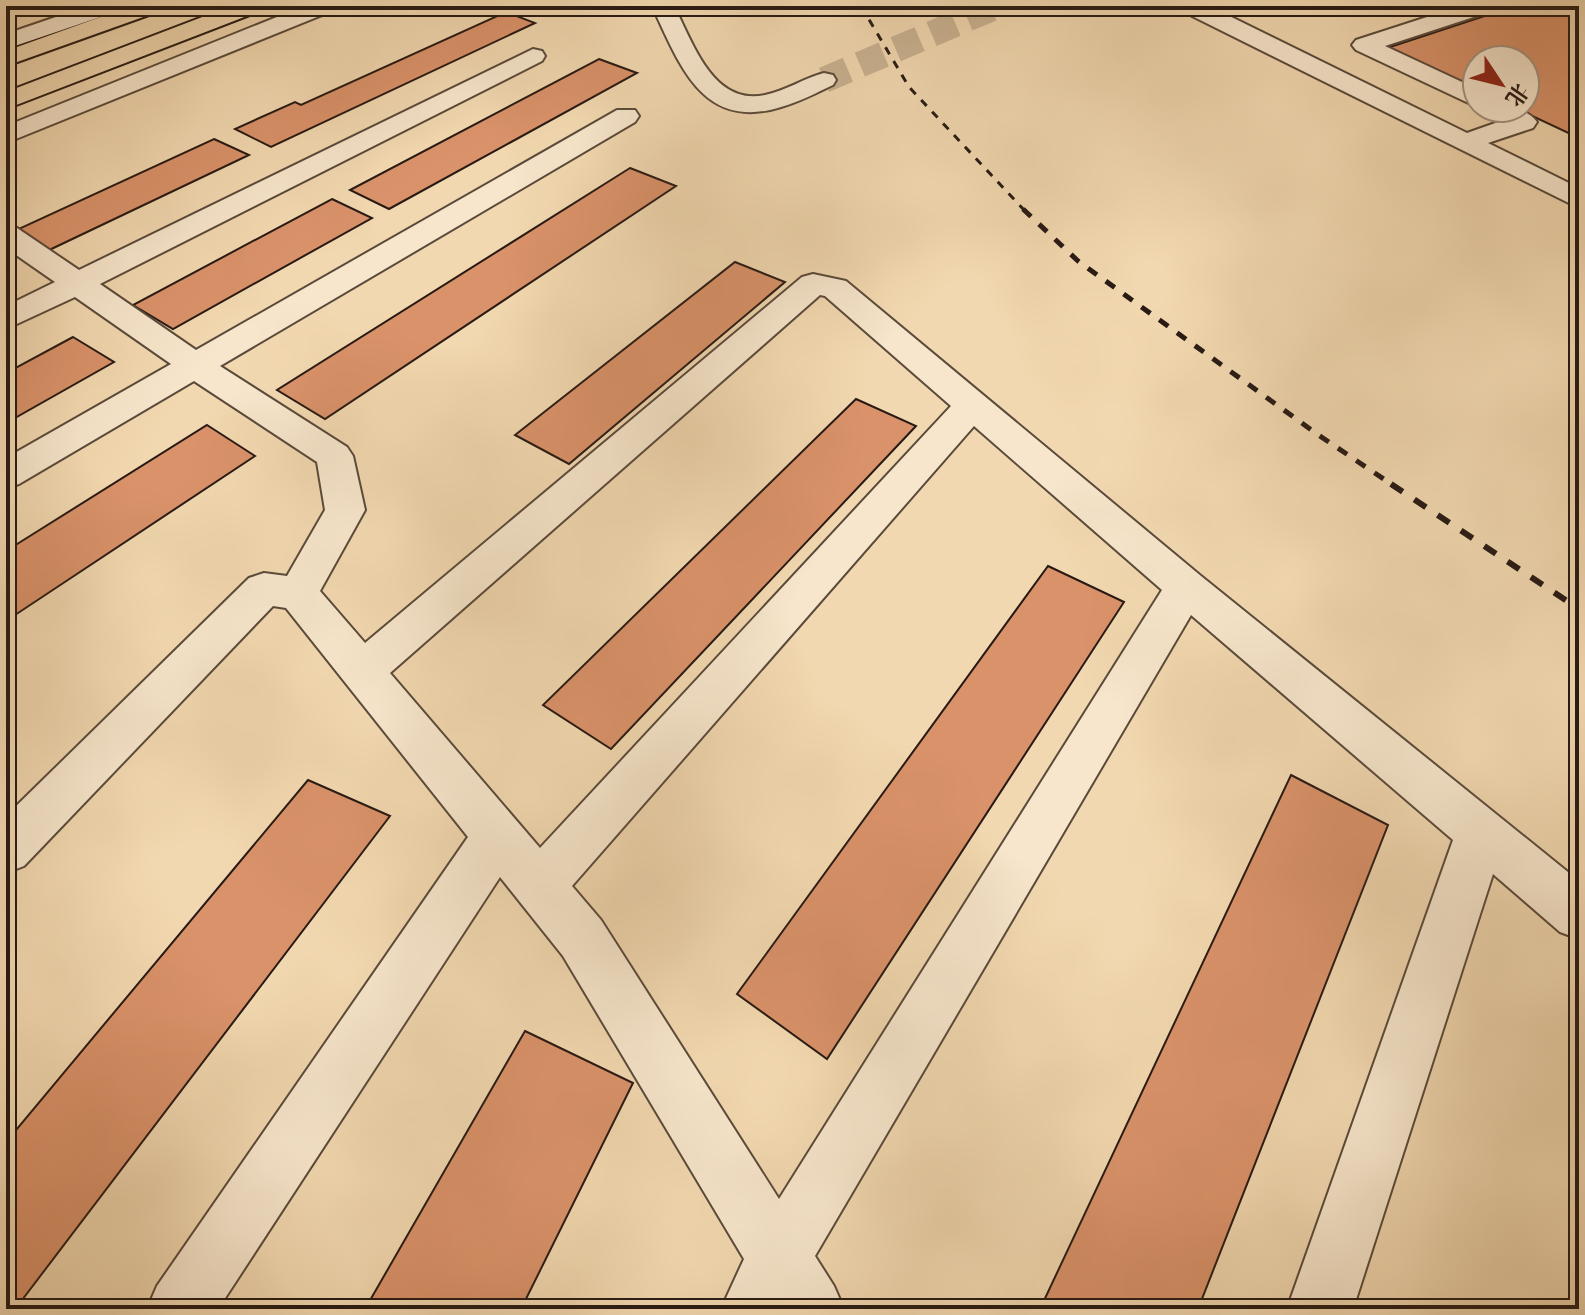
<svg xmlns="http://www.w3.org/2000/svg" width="1585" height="1315" font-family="Alegreya,'Noto Serif SC',serif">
  <rect width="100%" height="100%" fill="#f2d8b0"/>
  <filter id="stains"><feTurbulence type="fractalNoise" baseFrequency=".0025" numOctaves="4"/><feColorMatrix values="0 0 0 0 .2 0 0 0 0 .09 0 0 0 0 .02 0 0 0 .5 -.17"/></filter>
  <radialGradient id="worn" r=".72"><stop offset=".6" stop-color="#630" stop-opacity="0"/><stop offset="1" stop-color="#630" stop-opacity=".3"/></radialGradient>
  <g fill="#da926a" stroke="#271a14" stroke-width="2">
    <polygon points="1515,6 1579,6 1579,138 1515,108 1525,108 1525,60 1477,60 1477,90 1387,48"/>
    <polygon points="506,12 535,23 271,147 235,129 295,102 301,105"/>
    <polygon points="599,59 637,73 389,209 350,190"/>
    <polygon points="214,139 249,155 45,252 12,232"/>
    <polygon points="630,168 676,186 325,419 277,390"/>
    <polygon points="332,199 372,218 173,329 133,305"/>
    <polygon points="735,262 785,282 569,464 515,435"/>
    <polygon points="73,337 114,362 6,423 6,373"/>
    <polygon points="856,399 916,426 611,749 543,705"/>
    <polygon points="207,425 255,456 6,621 6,551"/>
    <polygon points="1048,566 1124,602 827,1059 737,994"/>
    <polygon points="1291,775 1388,825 1198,1309 1040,1309"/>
    <polygon points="308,780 390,816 19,1304 6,1296 6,1142"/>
    <polygon points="525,1031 633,1083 521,1309 365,1309"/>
  </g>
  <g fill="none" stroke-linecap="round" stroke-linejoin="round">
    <polyline stroke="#c9b291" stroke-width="26" stroke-dasharray="26 13" stroke-linecap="butt" points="824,80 997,6"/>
    <defs>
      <g id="minor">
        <polygon points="88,6 121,6 118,11 6,49 6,34"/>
        <polygon points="304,6 335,6 332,11 6,143 6,126"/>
        <path d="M652,6h22c19,37 39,100 91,89 21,-4 39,-17 59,-22l9,2 3,5 -3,5c-17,8 -34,17 -52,22 -79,25 -102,-44 -129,-101z"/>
        <path d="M1187,6h22l258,127 34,-12 -15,-8 -4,-5c20,0 42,-3 55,14l-4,6 -45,15 91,45v20l-387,-192z"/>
        <polygon points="1461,6 1495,6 1492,11 1385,46 1477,89 1477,107 1356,50 1352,45 1356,40"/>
        <path d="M533,49l9,2 3,5 -3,5 -442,223 96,66 421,-240h18l4,6 -4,6 -415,244 127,81 6,9 12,54 -45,81 45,52 437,-366 11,-3 33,7 355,295 378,305v58l-19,-7 -67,-58 -140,435h-66l166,-469 -262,-225 -376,641 19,30 10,23h-123l23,-50 -181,-303 -63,-79 -282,432h-71l10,-23 311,-449 -182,-229 -13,-2 -249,260 -18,7v-57l243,-238 15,-5 23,3 38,-66 -8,-48 -123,-81 -175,103 -13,4v-30l165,-94 -96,-67 -69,32v-23l49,-24 -49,-34v-23l11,3 62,42zM820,295l5,1 126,110 -411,442 -150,-175zM974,426l188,164 -383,609 -178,-279 -29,-34z"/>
      </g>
      <g id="major">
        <polygon points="131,6 163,6 160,11 6,66 6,51"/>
        <polygon points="231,6 263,6 260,11 6,109 6,92"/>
      </g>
    </defs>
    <use href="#minor" stroke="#5a4a3b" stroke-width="4"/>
    <use href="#major" stroke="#271a14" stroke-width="4"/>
    <use href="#minor" fill="#f7e6cc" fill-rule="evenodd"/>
    <use href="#major" fill="#f2d8b0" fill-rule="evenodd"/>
    <polyline stroke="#271a14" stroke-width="3" stroke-dasharray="8 8" stroke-linecap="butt" points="861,6 909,87 1025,211"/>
    <polyline stroke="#271a14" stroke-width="5" stroke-dasharray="11 11" stroke-linecap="butt" points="1023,209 1078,261 1317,434 1394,486"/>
    <polyline stroke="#271a14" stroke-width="6" stroke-dasharray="14 14" stroke-linecap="butt" points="1391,484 1579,609"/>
  </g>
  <rect width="1585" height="1315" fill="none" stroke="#f2d8b0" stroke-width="32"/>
  <rect x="8" y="8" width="1569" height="1299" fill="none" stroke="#271a14" stroke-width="4"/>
  <rect x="16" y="16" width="1553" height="1283" fill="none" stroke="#271a14" stroke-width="2"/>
  <g transform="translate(1501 84) rotate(125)"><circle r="38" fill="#f7e6cc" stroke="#a49482" stroke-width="2"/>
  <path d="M0-6L14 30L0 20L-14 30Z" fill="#8f2418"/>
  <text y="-12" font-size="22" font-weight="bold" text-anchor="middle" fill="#271a14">北</text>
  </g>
  <rect width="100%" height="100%" filter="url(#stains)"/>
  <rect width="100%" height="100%" fill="url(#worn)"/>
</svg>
